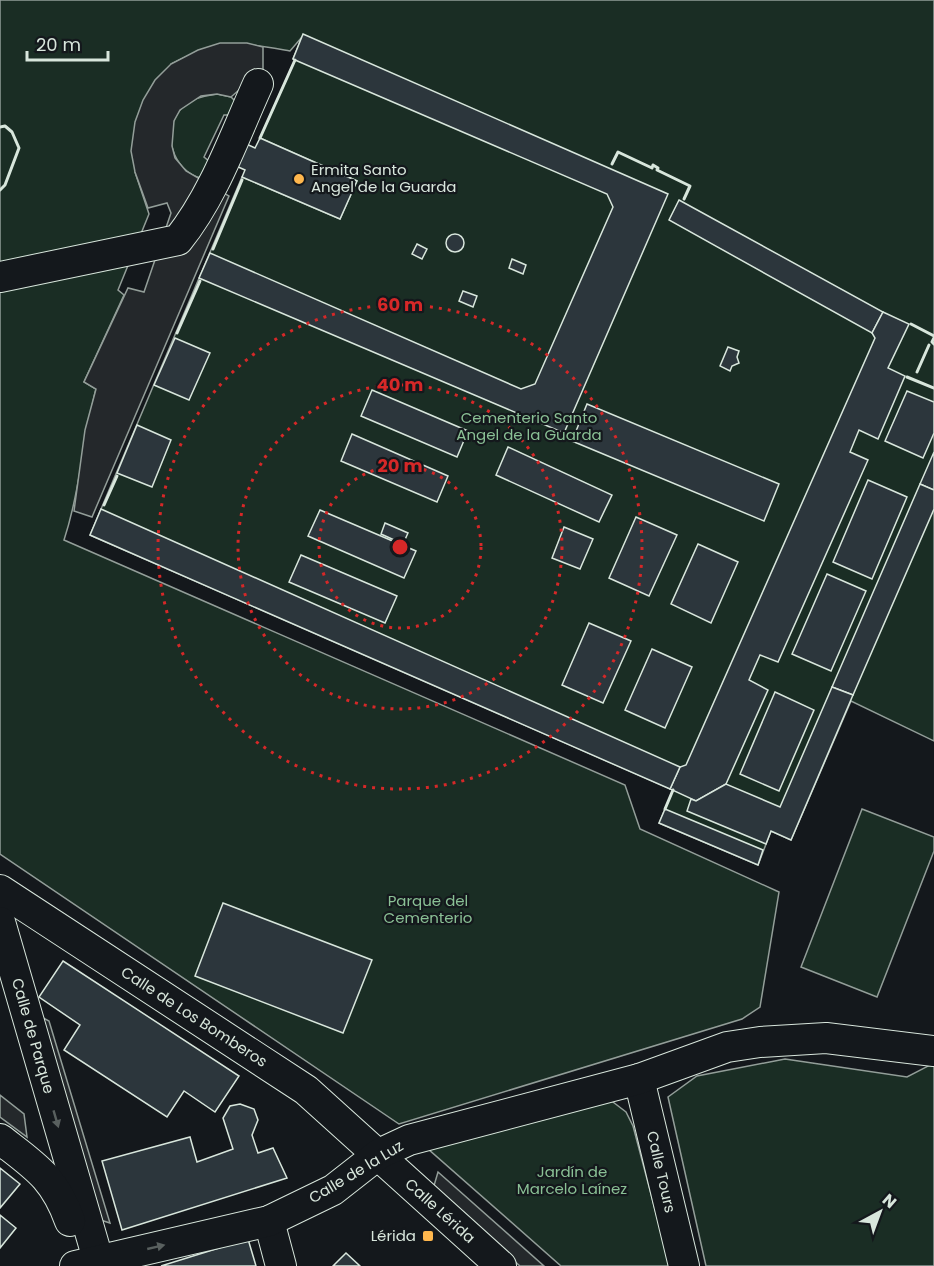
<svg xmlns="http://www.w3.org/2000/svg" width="934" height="1266" font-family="Poppins,sans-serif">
  <rect width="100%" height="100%" fill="#14181c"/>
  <g fill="#1a2d24" stroke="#939e99" stroke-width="1.5">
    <path d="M0,0h934v741l-83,-40 -60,139 -20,-9 -13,34 -99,-42 14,-33 -583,-255 152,-358 98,42 17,-38 -97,-43 35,-78 -2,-1 9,-22 -12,14c-53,-9 -69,-13 -119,13l-36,108 14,42 -31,76 6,5 -40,87 12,7c-13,50 -16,102 -32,151l561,245 15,44 139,63 -19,115 -18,12 -343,105 -399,-270z"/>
    <path d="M217,94l14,3 4,4 -6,14h-5l-20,42 6,5 -9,16c-28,-7 -40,-45 -21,-68 9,-12 24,-14 37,-16z"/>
    <polygon points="862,809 934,837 934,851 877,997 801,967"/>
    <polygon points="785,1059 907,1077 934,1063 934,1266 706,1266 668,1097 697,1076"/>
    <polygon points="609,1099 626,1112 633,1126 670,1266 561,1266 427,1148"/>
  </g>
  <g fill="#24282b" stroke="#939e99" stroke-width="1.5">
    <polygon points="220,43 247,43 263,47 263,69 231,97 217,94 201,96 180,110 174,121 172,146 175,158 186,171 229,196 92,517 74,511 85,430 96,389 84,382 128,288 144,292 171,213 167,203 148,208 135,172 131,151 135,122 143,100 155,80 171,64 198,50"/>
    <polygon points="34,1013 49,1021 110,1223 94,1218"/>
    <polygon points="0,1095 24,1114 27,1137 0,1117"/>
    <polygon points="438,1172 544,1266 520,1266 433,1189"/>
  </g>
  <g fill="#2c363c" stroke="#d8e6dc" stroke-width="1.5">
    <polygon points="303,34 668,194 564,433 199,278 210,253 521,389 535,384 613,207 607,194 295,60 293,59"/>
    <polygon points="260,138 357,181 340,219 242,177 245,170 229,163 240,141 255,148"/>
    <polygon points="679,200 883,312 872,333 669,220"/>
    <circle cx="455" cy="243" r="9"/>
    <polygon points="417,244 427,249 422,259 412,254"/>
    <polygon points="512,259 526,265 523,274 509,268"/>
    <polygon points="463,291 477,296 473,307 459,301"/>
    <polygon points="883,312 909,324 888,368 905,376 878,439 859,430 850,452 868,460 778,662 760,655 749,680 768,690 726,784 696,801 670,789 680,767 686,765 875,338 872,333"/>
    <polygon points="175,338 210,353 189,400 154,385"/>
    <polygon points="728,347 739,351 737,357 739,363 732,366 730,371 720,366"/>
    <polygon points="372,390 468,431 457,457 361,416"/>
    <polygon points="907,391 934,402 934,433 923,458 885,441"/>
    <polygon points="587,404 779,484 764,521 572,441"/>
    <polygon points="137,425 171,440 152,487 117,473"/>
    <polygon points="352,434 448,476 437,502 341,461"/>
    <polygon points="508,447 612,495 599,522 496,475"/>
    <polygon points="934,452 934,490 920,484"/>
    <polygon points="868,480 907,497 872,579 833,562"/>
    <polygon points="920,484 934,490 934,509 853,695 832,687"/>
    <polygon points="101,509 680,767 670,789 90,535"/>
    <polygon points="320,510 416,551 404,578 308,536"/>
    <polygon points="636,517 677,535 649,596 609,578"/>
    <polygon points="385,523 408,533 403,544 381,534"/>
    <polygon points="564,527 593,539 580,569 552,558"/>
    <polygon points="698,544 738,562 711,623 671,604"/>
    <polygon points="301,555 397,596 385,623 289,582"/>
    <polygon points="827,574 866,591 831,671 792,654"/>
    <polygon points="589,623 631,641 603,703 562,685"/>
    <polygon points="652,649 692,667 665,728 625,710"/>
    <polygon points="832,687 853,695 791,840 771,831 766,844 687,811 691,799 696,801 726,784 780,807"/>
    <polygon points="775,692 814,710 779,791 740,774"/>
    <polygon points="665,809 763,850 758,865 659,823"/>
    <polygon points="223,903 372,960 343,1033 195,976"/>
    <polygon points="63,961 239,1076 215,1112 184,1091 167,1117 64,1050 80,1025 39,997"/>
    <polygon points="240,1104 254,1109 258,1120 252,1135 258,1153 273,1148 287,1178 122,1230 102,1161 190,1137 197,1162 233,1149 223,1118 230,1106"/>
    <polygon points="0,1168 20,1184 0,1208"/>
    <polygon points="0,1215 16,1228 0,1248"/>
    <polygon points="248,1239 256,1266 161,1266"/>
    <polygon points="346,1253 360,1266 333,1266"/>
  </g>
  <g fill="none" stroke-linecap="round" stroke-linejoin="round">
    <defs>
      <g id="minor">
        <path d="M0,277l178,-37c36,-45 56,-103 80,-156"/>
        <polyline points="0,890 306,1090 501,1266"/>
        <polyline points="0,922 100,1266"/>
        <polyline points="639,1079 684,1266"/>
        <path d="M0,1139c36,28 54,38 70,82"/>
        <polyline points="269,1221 281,1266"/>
        <polyline points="75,1266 269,1221 333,1190 379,1154 409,1140 639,1079 727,1047 760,1042 826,1038 934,1051"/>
      </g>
    </defs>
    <use href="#minor" stroke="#d8e6dc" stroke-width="32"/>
    <use href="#minor" stroke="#14181c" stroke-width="30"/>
    <g stroke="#d8e6dc" stroke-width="3">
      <polyline points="0,127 5,126 12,132 19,148 5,185 0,190"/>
      <polyline points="260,138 295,60"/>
      <polyline points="612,164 618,152 652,168 653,165 658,168 657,170 690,186 684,199"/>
      <polyline points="213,249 242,180"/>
      <polyline points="911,324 934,336"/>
      <polyline points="177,333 200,281"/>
      <polyline points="934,338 932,342 934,344"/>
      <polyline points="917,372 929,345"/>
      <polyline points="907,377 934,388"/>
      <polyline points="104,505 117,476"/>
      <polyline points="665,809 673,790"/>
    </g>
  </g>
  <defs><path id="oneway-solid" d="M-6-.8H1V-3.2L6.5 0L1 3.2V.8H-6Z" transform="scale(1.5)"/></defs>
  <g fill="#59605f">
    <use href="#oneway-solid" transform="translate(56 1119) rotate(74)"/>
    <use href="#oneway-solid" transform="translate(156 1247) rotate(-13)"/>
  </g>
  <g fill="none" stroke="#d62828" stroke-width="3" stroke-dasharray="3 6">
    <circle cx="400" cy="547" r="81"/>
    <circle cx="400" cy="547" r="162"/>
    <circle cx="400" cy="547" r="242"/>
  </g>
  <g fill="#ffb74d" stroke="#14181c" stroke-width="2">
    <circle cx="299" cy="179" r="6"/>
    <rect x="422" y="1230" width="12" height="12" rx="3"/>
  </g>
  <g text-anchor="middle" stroke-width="4.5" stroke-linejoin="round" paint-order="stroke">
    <g font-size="15" fill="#d8e6dc" stroke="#14181c" text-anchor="start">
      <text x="311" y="175">Ermita Santo<tspan x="311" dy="17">Angel de la Guarda</tspan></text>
      <text x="416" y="1241" text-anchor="end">Lérida</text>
    </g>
    <g font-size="15" fill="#8ac095" stroke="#14181c">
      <text x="529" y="423">Cementerio Santo<tspan x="529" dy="17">Angel de la Guarda</tspan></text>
      <text x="428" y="906">Parque del<tspan x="428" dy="17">Cementerio</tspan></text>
      <text x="572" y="1177">Jardín de<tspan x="572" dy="17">Marcelo Laínez</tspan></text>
    </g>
    <g font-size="15" fill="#d8e6dc" stroke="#14181c">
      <text transform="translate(194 1017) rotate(33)" y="5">Calle de Los Bomberos</text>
      <text transform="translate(33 1036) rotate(74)" y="5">Calle de Parque</text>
      <text transform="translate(356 1172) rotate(-31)" y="5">Calle de la Luz</text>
      <text transform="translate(661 1172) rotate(77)" y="5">Calle Tours</text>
      <text transform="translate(440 1211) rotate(42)" y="5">Calle Lérida</text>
    </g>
  </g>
  <circle cx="400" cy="547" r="9" fill="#d62828" stroke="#14181c" stroke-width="3"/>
  <g font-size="18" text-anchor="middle" font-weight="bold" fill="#d62828" stroke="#14181c" stroke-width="4.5" stroke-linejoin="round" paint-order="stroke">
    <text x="400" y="311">60 m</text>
    <text x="400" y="391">40 m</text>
    <text x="400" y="472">20 m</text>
  </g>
  <g transform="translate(880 1212) rotate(41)" stroke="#14181c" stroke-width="4.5" paint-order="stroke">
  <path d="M0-4.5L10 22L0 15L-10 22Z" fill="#d8e6dc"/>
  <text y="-9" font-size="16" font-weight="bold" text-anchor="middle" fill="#d8e6dc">N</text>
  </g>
  <path d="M27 51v9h81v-9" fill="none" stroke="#d8e6dc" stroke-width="3"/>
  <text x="36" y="51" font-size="18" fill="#d8e6dc" stroke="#14181c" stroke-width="4.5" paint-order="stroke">20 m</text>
</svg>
